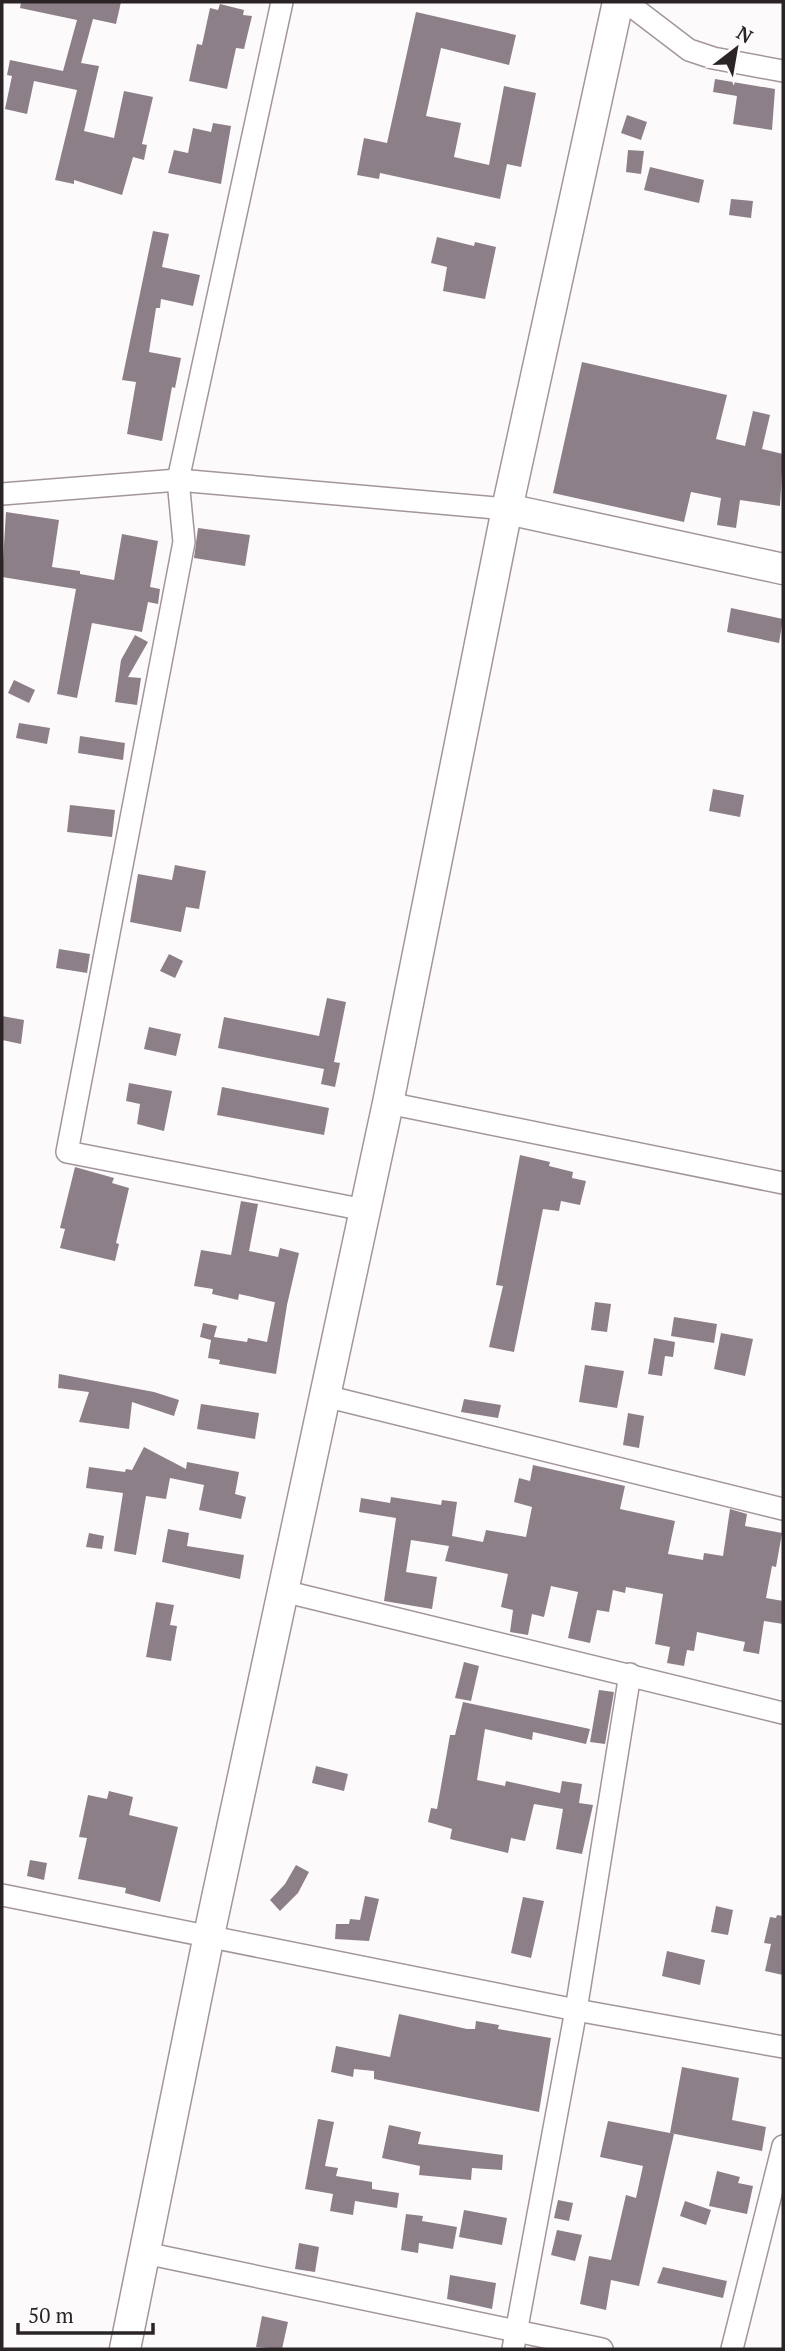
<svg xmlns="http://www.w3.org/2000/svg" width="785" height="2351" font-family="'PT Serif',serif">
  <rect width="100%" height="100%" fill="#fdfafc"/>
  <g fill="#8d7f87">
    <polygon points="21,2 121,2 116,24 93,19 81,63 99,66 84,131 114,138 124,91 153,97 142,144 147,145 144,160 133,157 122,195 74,180 74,184 55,180 77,90 34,81 27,114 5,109 12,76 7,75 10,60 63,71 77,20 20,8"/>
    <polygon points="220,4 244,10 243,15 252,16 244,49 236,48 227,89 189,81 197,44 202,45 210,8 218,10"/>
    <polygon points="416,12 516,35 509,65 441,48 426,116 461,123 454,157 489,165 504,86 536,93 521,167 507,164 500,199 380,173 379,179 357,175 364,138 387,143"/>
    <polygon points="715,79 775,89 772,130 733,124 737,96 713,92"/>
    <polygon points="627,115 647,122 641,140 621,133"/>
    <polygon points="213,123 231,126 221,184 168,173 174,150 188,153 193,128 211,132"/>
    <polygon points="628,150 644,151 641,174 626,172"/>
    <polygon points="650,167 704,180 699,203 644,190"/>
    <polygon points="731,199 753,201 751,218 729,215"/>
    <polygon points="153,231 169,234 162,267 200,275 193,306 161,299 160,308 156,308 149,352 181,358 175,388 172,387 162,441 127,434 136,382 122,380"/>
    <polygon points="437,237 474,246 475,242 496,247 485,299 443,291 447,267 431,263"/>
    <polygon points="582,362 727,395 716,439 745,446 753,411 770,415 762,449 783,454 780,506 740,500 736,528 717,525 721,498 691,492 684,522 553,493"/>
    <polygon points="6,512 59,520 52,567 80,571 80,574 114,580 122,534 158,541 150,587 160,589 158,604 148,602 142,632 92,623 77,698 57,694 76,589 2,577"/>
    <polygon points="198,528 250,535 245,566 194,558"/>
    <polygon points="731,608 783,619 779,643 727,632"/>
    <polygon points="135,635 148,642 128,677 141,678 137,705 115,702 121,660"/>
    <polygon points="14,680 35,690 29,703 8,693"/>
    <polygon points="19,723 50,728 47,744 16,738"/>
    <polygon points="80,736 125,743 123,760 78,753"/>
    <polygon points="713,789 744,795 740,817 709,811"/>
    <polygon points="70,805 115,810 112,837 67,832"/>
    <polygon points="175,865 206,871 199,909 186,907 181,932 130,922 138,874 172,880"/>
    <polygon points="59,949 90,954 87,973 56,968"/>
    <polygon points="169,954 183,961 175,978 160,971"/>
    <polygon points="327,998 346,1002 334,1062 340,1063 335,1087 321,1084 324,1069 218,1048 224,1017 319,1036"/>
    <polygon points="2,1016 24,1020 21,1044 2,1040"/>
    <polygon points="149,1027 181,1034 176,1056 144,1049"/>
    <polygon points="129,1083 172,1091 164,1131 137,1124 140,1104 126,1101"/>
    <polygon points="222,1087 329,1108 324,1135 217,1115"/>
    <polygon points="520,1155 550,1162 549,1166 573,1172 572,1178 586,1181 580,1205 561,1201 559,1211 543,1209 514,1352 489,1347 503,1286 496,1285"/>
    <polygon points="75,1167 114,1178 112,1183 129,1188 116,1243 119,1244 115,1261 60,1248 65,1229 60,1228"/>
    <polygon points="241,1201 258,1204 249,1251 278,1257 280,1248 299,1253 287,1305 276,1374 219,1364 220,1360 208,1358 211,1340 200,1337 203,1323 217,1326 214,1337 247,1342 248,1338 267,1342 275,1302 283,1304 239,1294 238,1300 212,1294 213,1289 194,1286 201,1250 231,1255"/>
    <polygon points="595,1302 611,1304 607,1332 591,1330"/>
    <polygon points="674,1317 717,1324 714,1343 671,1336"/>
    <polygon points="721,1333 753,1339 745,1376 714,1369"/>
    <polygon points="654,1338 675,1342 673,1357 665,1356 662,1376 648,1374"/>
    <polygon points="585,1365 624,1371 617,1408 579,1402"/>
    <polygon points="59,1374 154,1392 179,1400 174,1416 132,1402 129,1429 79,1422 89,1392 58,1388"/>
    <polygon points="464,1399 501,1405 498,1418 461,1412"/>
    <polygon points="201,1404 259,1413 255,1439 197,1429"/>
    <polygon points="628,1413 644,1416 639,1448 623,1445"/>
    <polygon points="144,1447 186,1469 187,1462 239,1472 235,1494 246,1497 241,1519 199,1510 204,1485 170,1478 166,1499 146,1496 136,1555 114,1551 123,1493 86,1488 89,1467 125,1472 126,1469 132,1470"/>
    <polygon points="533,1465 625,1486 620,1509 675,1521 668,1554 703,1560 704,1553 723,1556 730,1509 747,1514 745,1526 782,1533 776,1567 772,1566 766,1598 783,1601 783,1624 764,1621 759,1654 743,1651 745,1642 697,1632 694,1651 687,1650 684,1666 667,1663 670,1647 655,1644 663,1594 626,1587 625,1593 613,1590 609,1612 597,1610 590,1643 568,1638 578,1592 551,1586 544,1617 532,1614 528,1635 510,1632 513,1610 501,1607 508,1574 445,1561 449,1546 411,1540 406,1572 437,1577 432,1609 384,1601 396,1518 359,1512 361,1498 390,1503 391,1497 441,1505 442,1500 457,1502 452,1536 483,1542 486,1530 526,1537 532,1507 514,1502 519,1478 530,1481"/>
    <polygon points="168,1529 189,1533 187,1546 244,1555 240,1579 162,1562"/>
    <polygon points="89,1533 104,1536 102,1549 86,1547"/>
    <polygon points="156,1602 174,1605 170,1625 177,1626 171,1661 146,1657"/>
    <polygon points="464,1662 479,1666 471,1701 455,1698"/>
    <polygon points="599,1690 614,1692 605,1744 590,1742"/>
    <polygon points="463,1702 590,1729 586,1744 533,1732 532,1740 485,1729 477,1780 505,1786 506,1781 560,1793 562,1781 582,1784 579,1803 593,1805 582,1854 556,1849 563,1809 534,1804 525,1841 511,1838 508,1853 450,1839 452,1829 428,1822 431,1808 437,1809 450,1735 455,1735"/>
    <polygon points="316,1766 348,1774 344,1791 312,1783"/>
    <polygon points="109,1791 133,1797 129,1815 178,1827 160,1902 125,1893 126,1888 78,1879 87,1838 79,1837 88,1795 107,1799"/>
    <polygon points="30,1860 47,1863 44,1880 27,1876"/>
    <polygon points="296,1865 309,1872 298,1893 280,1911 270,1900 285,1884"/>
    <polygon points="365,1896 379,1899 369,1941 335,1939 336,1924 349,1924 350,1919 360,1920"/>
    <polygon points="523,1897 544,1901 531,1958 511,1953"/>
    <polygon points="716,1906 733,1910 728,1935 711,1932"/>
    <polygon points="777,1915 783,1916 783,1975 765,1971 771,1944 764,1943 770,1917 776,1918"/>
    <polygon points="667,1951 705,1960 700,1985 662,1976"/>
    <polygon points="399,2014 467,2029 475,2029 476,2021 499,2025 498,2029 551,2038 539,2112 374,2079 374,2071 354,2069 353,2077 331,2072 336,2046 390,2057"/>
    <polygon points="682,2067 739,2078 732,2120 766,2127 762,2151 670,2133 674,2134 639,2286 611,2280 606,2310 580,2304 589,2256 611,2260 626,2195 636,2198 643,2166 600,2157 608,2121 670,2133"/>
    <polygon points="318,2119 334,2122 325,2166 338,2168 336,2176 372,2182 372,2189 399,2193 397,2208 355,2201 353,2215 330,2211 333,2194 305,2189"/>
    <polygon points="389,2125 421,2132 418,2144 503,2155 502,2170 472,2168 471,2180 419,2175 420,2166 382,2158"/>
    <polygon points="717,2171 740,2177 738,2183 753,2186 747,2214 709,2206"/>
    <polygon points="558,2200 573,2203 569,2221 554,2218"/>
    <polygon points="685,2201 711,2210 706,2225 680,2216"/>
    <polygon points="464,2210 507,2218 502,2245 459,2237"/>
    <polygon points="406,2214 423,2216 422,2221 457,2227 453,2249 419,2243 418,2253 401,2250"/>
    <polygon points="557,2230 582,2235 575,2261 551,2255"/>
    <polygon points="299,2243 319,2247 315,2272 295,2269"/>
    <polygon points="663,2267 727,2281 723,2298 657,2283"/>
    <polygon points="450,2275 496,2283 492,2309 447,2299"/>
    <polygon points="262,2316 288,2322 282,2349 256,2347"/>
  </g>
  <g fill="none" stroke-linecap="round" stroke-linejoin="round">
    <defs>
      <g id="street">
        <polyline points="282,2 178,480 184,542 67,1152 365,1210"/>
        <polyline points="626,2 689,50 713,58 783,71"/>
        <polyline points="2,494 178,480 507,509"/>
        <polyline points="388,1103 783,1183"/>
        <polyline points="325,1396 783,1509"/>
        <polyline points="283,1591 783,1713"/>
        <polyline points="2,1895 576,2010 783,2047"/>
        <polyline points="145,2253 602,2349"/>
        <polyline points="513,2349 576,2010 630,1674"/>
        <polyline points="732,2349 783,2146"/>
      </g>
      <g id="secondary">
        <polyline points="507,509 783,569"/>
        <polyline points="125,2349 209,1935 388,1103 507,509 618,2"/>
      </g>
    </defs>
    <use href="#street" stroke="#a3959d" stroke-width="24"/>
    <use href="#secondary" stroke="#a3959d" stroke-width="33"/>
    <use href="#street" stroke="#fff" stroke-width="21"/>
    <use href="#secondary" stroke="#fff" stroke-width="30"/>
  </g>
  <rect width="785" height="2351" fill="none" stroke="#2a2427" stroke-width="7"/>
  <g transform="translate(736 49) rotate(31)" stroke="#fdfafc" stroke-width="5" paint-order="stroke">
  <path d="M0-5L12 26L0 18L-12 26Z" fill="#2a2427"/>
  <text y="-10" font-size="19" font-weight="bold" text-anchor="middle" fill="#2a2427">N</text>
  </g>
  <path d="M18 2323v10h135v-10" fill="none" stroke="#2a2427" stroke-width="3.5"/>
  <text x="28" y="2323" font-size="21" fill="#2a2427" stroke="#fdfafc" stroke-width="5" paint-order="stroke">50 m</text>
</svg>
